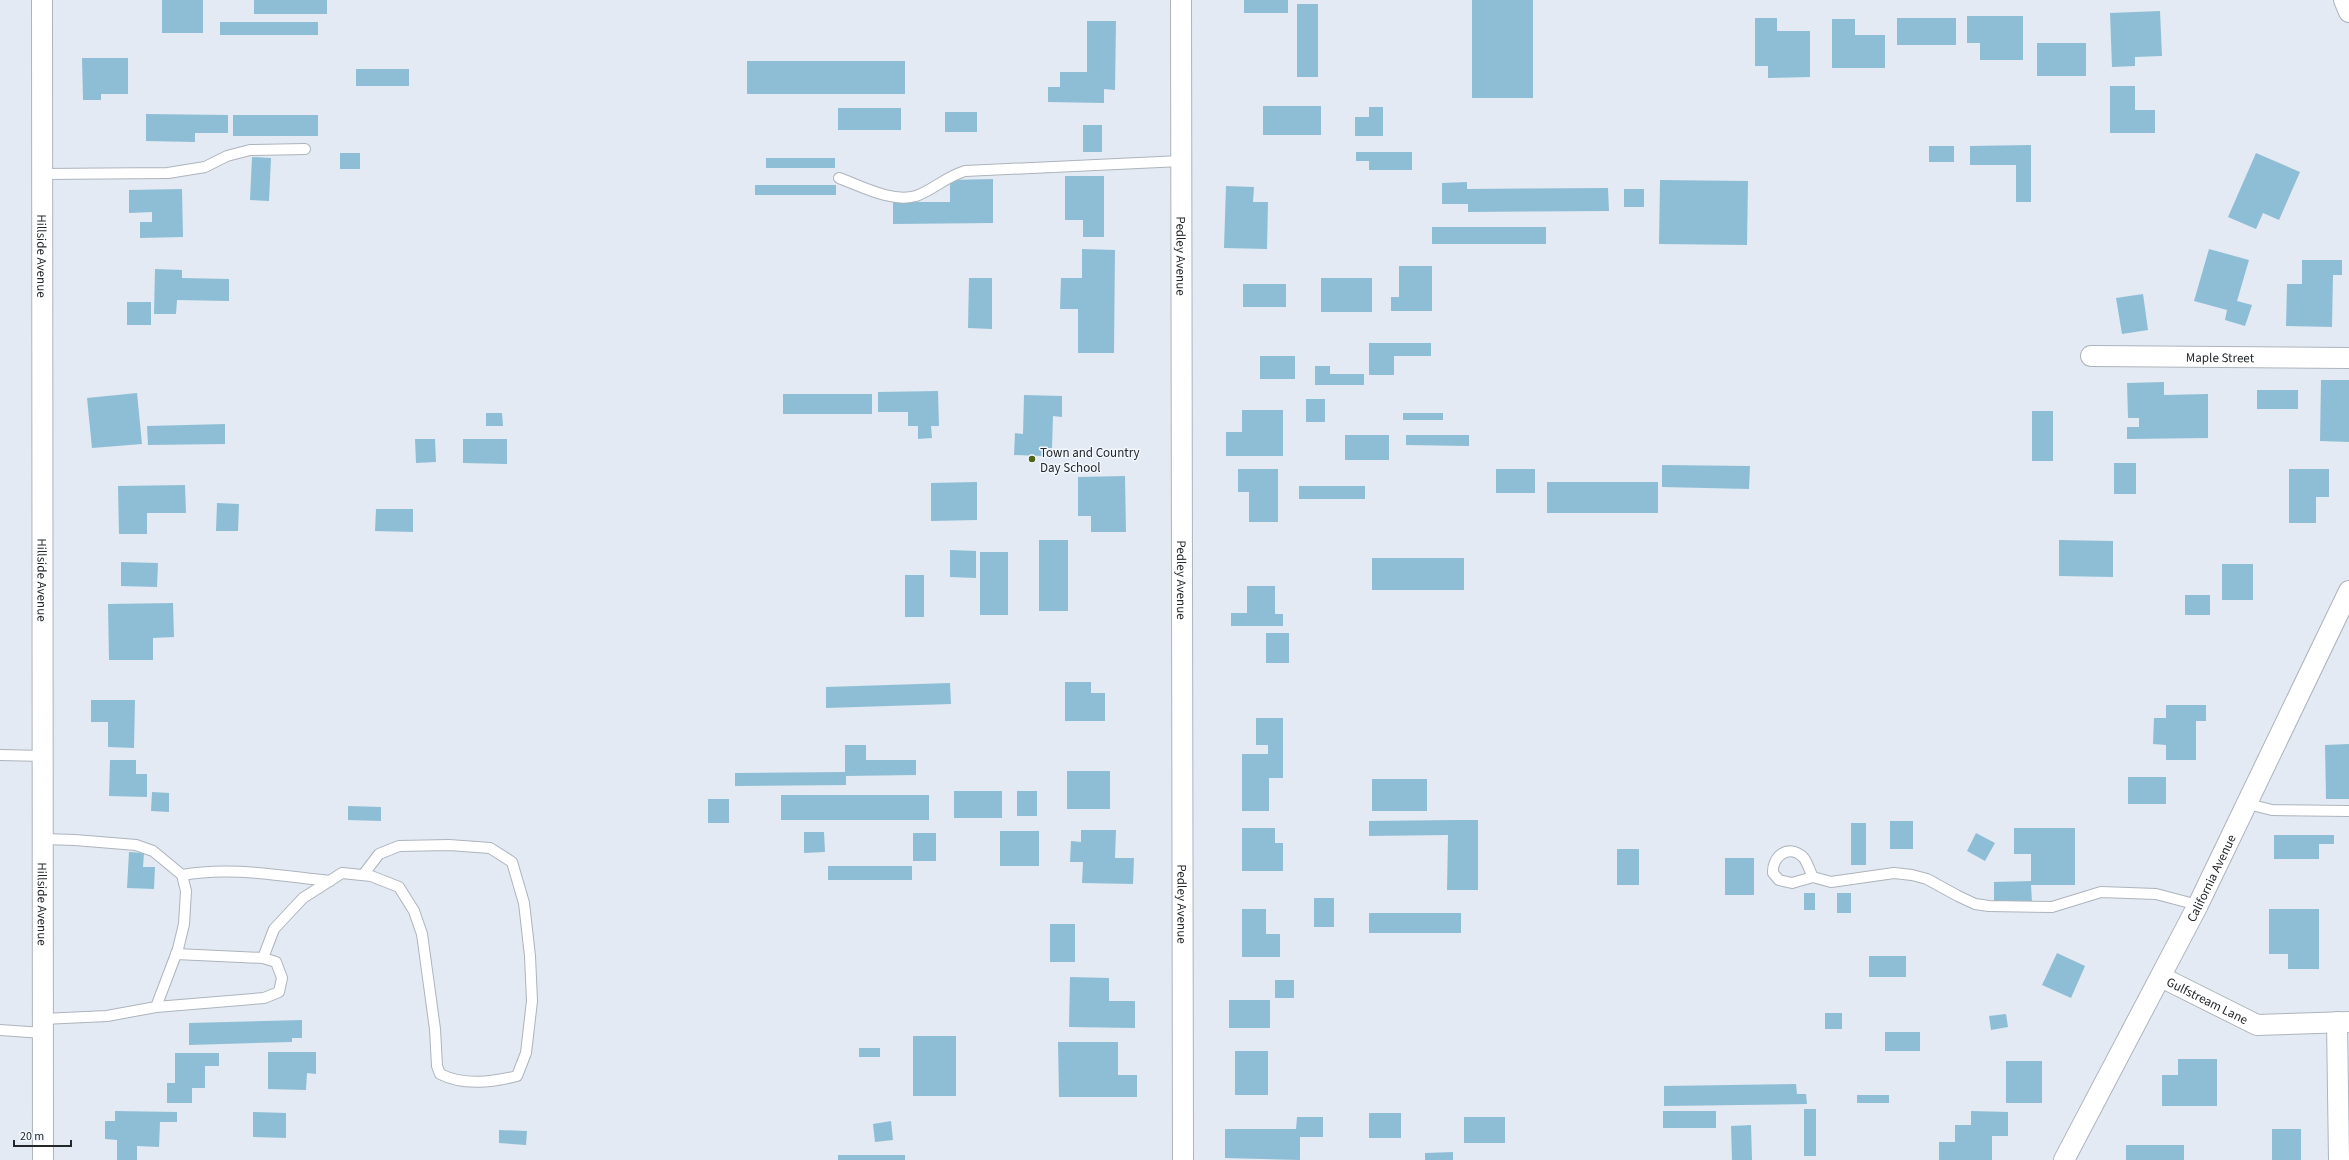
<svg xmlns="http://www.w3.org/2000/svg" width="2349" height="1160" font-family="'Source Sans 3',sans-serif">
  <rect width="100%" height="100%" fill="#e3eaf3"/>
  <g fill="#8ebed5">
    <rect x="162" y="0" width="41" height="33"/>
    <rect x="254" y="0" width="73" height="14"/>
    <rect x="1244" y="0" width="44" height="13"/>
    <rect x="1472" y="0" width="61" height="98"/>
    <rect x="1297" y="4" width="21" height="73"/>
    <polygon points="2160,11 2162,56 2135,57 2135,66 2112,67 2110,13"/>
    <polygon points="1967,16 2023,16 2023,60 1980,60 1980,43 1967,43"/>
    <polygon points="1755,18 1777,18 1777,31 1810,31 1810,77 1768,78 1768,66 1755,66"/>
    <rect x="1897" y="18" width="59" height="27"/>
    <polygon points="1832,19 1855,19 1855,35 1885,35 1885,68 1832,68"/>
    <polygon points="1087,21 1116,21 1115,90 1104,89 1104,103 1048,102 1048,87 1060,87 1060,72 1087,72"/>
    <rect x="220" y="22" width="98" height="13"/>
    <rect x="2037" y="43" width="49" height="33"/>
    <polygon points="82,58 128,58 128,94 101,94 101,100 83,100"/>
    <rect x="747" y="61" width="158" height="33"/>
    <rect x="356" y="69" width="53" height="17"/>
    <polygon points="2110,86 2135,86 2135,110 2155,110 2155,133 2110,133"/>
    <rect x="1263" y="106" width="58" height="29"/>
    <polygon points="1369,107 1383,107 1383,136 1355,136 1355,117 1369,117"/>
    <rect x="838" y="108" width="63" height="22"/>
    <rect x="945" y="112" width="32" height="20"/>
    <polygon points="146,114 228,115 228,133 195,133 195,142 146,141"/>
    <rect x="233" y="115" width="85" height="21"/>
    <rect x="1083" y="125" width="19" height="27"/>
    <polygon points="2031,145 2031,202 2016,202 2016,165 1970,165 1970,146"/>
    <rect x="1929" y="146" width="25" height="16"/>
    <polygon points="1356,152 1412,152 1412,170 1369,170 1369,161 1356,161"/>
    <rect x="340" y="153" width="20" height="16"/>
    <polygon points="2256,153 2300,172 2279,220 2263,213 2256,229 2228,217"/>
    <polygon points="252,157 271,158 269,201 250,200"/>
    <rect x="766" y="158" width="69" height="10"/>
    <polygon points="1065,176 1104,176 1104,237 1083,237 1083,220 1065,220"/>
    <polygon points="993,179 993,223 893,224 893,202 950,202 950,180"/>
    <polygon points="1660,180 1748,181 1747,245 1659,244"/>
    <polygon points="1467,182 1467,189 1608,188 1609,211 1468,212 1468,204 1442,204 1442,183"/>
    <rect x="755" y="185" width="81" height="10"/>
    <polygon points="1226,186 1254,187 1253,202 1268,202 1267,249 1224,248"/>
    <polygon points="182,189 183,237 140,238 140,222 152,222 152,212 129,213 129,190"/>
    <rect x="1624" y="189" width="20" height="18"/>
    <rect x="1432" y="227" width="114" height="17"/>
    <polygon points="1082,249 1115,250 1114,353 1078,353 1078,309 1060,309 1061,278 1082,278"/>
    <polygon points="2209,249 2249,260 2237,301 2252,305 2245,326 2225,320 2227,310 2194,301"/>
    <polygon points="2302,260 2342,260 2342,275 2333,275 2332,327 2286,326 2287,284 2302,284"/>
    <polygon points="1399,266 1432,266 1432,311 1391,311 1391,297 1399,297"/>
    <polygon points="155,269 182,270 182,278 229,279 229,301 177,300 176,314 154,314"/>
    <polygon points="969,278 992,278 992,329 968,328"/>
    <rect x="1321" y="278" width="51" height="34"/>
    <rect x="1243" y="284" width="43" height="23"/>
    <polygon points="2143,294 2148,330 2122,334 2116,298"/>
    <rect x="127" y="302" width="24" height="23"/>
    <polygon points="1369,343 1431,343 1431,356 1394,356 1394,375 1369,375"/>
    <rect x="1260" y="356" width="35" height="23"/>
    <polygon points="1315,366 1330,366 1330,374 1364,374 1364,385 1315,385"/>
    <polygon points="2321,380 2349,380 2349,442 2320,441"/>
    <polygon points="2164,382 2164,395 2208,394 2208,438 2127,439 2127,427 2139,427 2139,418 2128,418 2127,383"/>
    <rect x="2257" y="390" width="41" height="19"/>
    <polygon points="938,391 939,426 931,426 932,438 918,439 918,426 908,426 908,412 878,412 878,392"/>
    <polygon points="137,393 142,444 92,448 87,398"/>
    <rect x="783" y="394" width="89" height="20"/>
    <polygon points="1024,395 1062,396 1062,417 1053,416 1052,448 1042,448 1042,456 1014,455 1015,433 1023,434"/>
    <rect x="1306" y="399" width="19" height="23"/>
    <polygon points="1242,410 1283,410 1283,456 1226,456 1226,432 1242,432"/>
    <rect x="2032" y="411" width="21" height="50"/>
    <polygon points="486,413 502,413 503,426 486,426"/>
    <rect x="1403" y="413" width="40" height="7"/>
    <polygon points="225,424 225,444 148,445 147,426"/>
    <rect x="1345" y="435" width="44" height="25"/>
    <polygon points="1406,435 1469,435 1469,446 1406,445"/>
    <polygon points="415,439 435,439 436,462 416,463"/>
    <polygon points="463,439 507,439 507,464 463,463"/>
    <rect x="2114" y="463" width="22" height="31"/>
    <polygon points="1662,465 1750,466 1749,489 1662,487"/>
    <polygon points="1238,469 1278,469 1278,522 1249,522 1249,492 1238,492"/>
    <rect x="1496" y="469" width="39" height="24"/>
    <polygon points="2289,469 2329,469 2329,497 2316,497 2316,523 2289,523"/>
    <polygon points="1125,476 1126,532 1091,532 1091,516 1078,516 1078,477"/>
    <polygon points="977,482 977,520 931,521 931,483"/>
    <rect x="1547" y="482" width="111" height="31"/>
    <polygon points="185,485 186,513 147,513 147,534 119,534 118,486"/>
    <rect x="1299" y="486" width="66" height="13"/>
    <polygon points="217,503 239,504 238,531 216,531"/>
    <polygon points="376,509 413,509 413,532 375,531"/>
    <rect x="1039" y="540" width="29" height="71"/>
    <polygon points="2059,540 2113,541 2113,577 2059,576"/>
    <polygon points="950,550 976,551 976,578 950,577"/>
    <rect x="980" y="552" width="28" height="63"/>
    <rect x="1372" y="558" width="92" height="32"/>
    <polygon points="121,562 158,563 157,587 121,586"/>
    <rect x="2222" y="564" width="31" height="36"/>
    <rect x="905" y="575" width="19" height="42"/>
    <polygon points="1247,586 1275,586 1275,614 1283,614 1283,626 1231,626 1231,613 1247,613"/>
    <rect x="2185" y="595" width="25" height="20"/>
    <polygon points="173,603 174,637 153,638 153,660 109,660 108,604"/>
    <rect x="1266" y="633" width="23" height="30"/>
    <polygon points="1065,682 1091,682 1091,693 1105,693 1105,721 1065,721"/>
    <polygon points="950,683 951,704 826,708 826,687"/>
    <polygon points="91,700 135,700 134,748 108,747 108,722 91,722"/>
    <polygon points="2166,705 2206,705 2206,721 2196,721 2196,760 2166,760 2166,745 2153,744 2154,718 2166,718"/>
    <polygon points="1256,718 1283,718 1283,778 1269,778 1269,811 1242,811 1242,754 1268,754 1268,745 1256,745"/>
    <polygon points="2349,744 2349,799 2326,799 2325,745"/>
    <polygon points="845,745 866,745 866,760 916,760 916,775 846,776 846,785 735,786 735,773 845,772"/>
    <polygon points="110,760 136,760 136,774 147,774 147,797 109,796"/>
    <rect x="1067" y="771" width="43" height="38"/>
    <rect x="2128" y="777" width="38" height="27"/>
    <rect x="1372" y="779" width="55" height="32"/>
    <rect x="954" y="791" width="48" height="27"/>
    <rect x="1017" y="791" width="20" height="25"/>
    <polygon points="152,792 169,793 169,812 151,811"/>
    <rect x="781" y="795" width="148" height="25"/>
    <rect x="708" y="799" width="21" height="24"/>
    <polygon points="348,806 381,807 381,821 348,820"/>
    <polygon points="1455,820 1478,820 1478,890 1447,890 1448,835 1369,836 1369,821"/>
    <rect x="1890" y="821" width="23" height="28"/>
    <rect x="1851" y="823" width="15" height="42"/>
    <polygon points="1242,828 1275,828 1275,843 1283,843 1283,871 1242,871"/>
    <polygon points="2014,828 2075,828 2075,885 2031,885 2032,902 1994,903 1994,882 2031,881 2031,854 2014,854"/>
    <polygon points="1081,830 1116,830 1115,858 1134,858 1133,884 1082,883 1083,862 1070,862 1071,841 1081,842"/>
    <rect x="1000" y="831" width="39" height="35"/>
    <polygon points="804,832 824,832 825,852 804,853"/>
    <rect x="913" y="833" width="23" height="28"/>
    <polygon points="1976,833 1995,843 1985,861 1967,851"/>
    <polygon points="2274,835 2334,835 2334,844 2319,844 2319,859 2274,859"/>
    <rect x="1617" y="849" width="22" height="36"/>
    <polygon points="129,852 144,853 143,867 155,867 154,889 127,888"/>
    <rect x="1725" y="858" width="29" height="37"/>
    <rect x="828" y="866" width="84" height="14"/>
    <rect x="1804" y="893" width="11" height="17"/>
    <rect x="1837" y="893" width="14" height="20"/>
    <rect x="1314" y="898" width="20" height="29"/>
    <polygon points="1242,909 1266,909 1266,934 1280,934 1280,957 1242,957"/>
    <polygon points="2269,909 2319,909 2319,969 2288,969 2288,954 2269,954"/>
    <rect x="1369" y="913" width="92" height="20"/>
    <rect x="1050" y="924" width="25" height="38"/>
    <polygon points="2057,953 2085,966 2071,998 2042,985"/>
    <rect x="1869" y="956" width="37" height="21"/>
    <polygon points="1070,977 1109,978 1109,1001 1135,1001 1135,1028 1069,1027"/>
    <rect x="1275" y="980" width="19" height="18"/>
    <rect x="1229" y="1000" width="41" height="28"/>
    <rect x="1825" y="1013" width="17" height="16"/>
    <polygon points="2006,1014 2008,1027 1991,1030 1989,1016"/>
    <polygon points="302,1020 302,1038 292,1038 292,1042 189,1045 189,1023"/>
    <rect x="1885" y="1032" width="35" height="19"/>
    <rect x="913" y="1036" width="43" height="60"/>
    <polygon points="1058,1042 1118,1042 1118,1075 1137,1075 1137,1097 1059,1097"/>
    <rect x="859" y="1048" width="21" height="9"/>
    <rect x="1235" y="1051" width="33" height="44"/>
    <polygon points="268,1052 316,1052 316,1074 307,1073 306,1090 268,1089"/>
    <polygon points="175,1053 219,1053 219,1066 205,1066 205,1088 192,1088 192,1103 167,1103 167,1083 175,1083"/>
    <polygon points="2178,1059 2217,1059 2217,1106 2162,1106 2162,1075 2178,1075"/>
    <rect x="2006" y="1061" width="36" height="42"/>
    <polygon points="1796,1084 1797,1094 1806,1094 1807,1104 1664,1106 1664,1086"/>
    <rect x="1857" y="1095" width="32" height="8"/>
    <rect x="1804" y="1109" width="12" height="47"/>
    <polygon points="115,1111 177,1112 177,1122 160,1122 159,1147 137,1146 137,1160 117,1160 117,1140 105,1139 105,1121 115,1121"/>
    <rect x="1663" y="1111" width="53" height="17"/>
    <polygon points="1971,1111 2008,1112 2008,1136 1992,1136 1992,1160 1939,1160 1939,1142 1955,1142 1955,1125 1971,1125"/>
    <polygon points="253,1112 286,1113 286,1138 253,1137"/>
    <rect x="1369" y="1113" width="32" height="25"/>
    <polygon points="1297,1117 1323,1117 1323,1137 1300,1137 1300,1160 1225,1158 1225,1129 1296,1129"/>
    <rect x="1464" y="1117" width="41" height="26"/>
    <polygon points="891,1121 893,1140 875,1142 873,1124"/>
    <polygon points="1751,1125 1752,1160 1732,1160 1731,1126"/>
    <rect x="2272" y="1129" width="29" height="31"/>
    <polygon points="499,1130 527,1131 526,1145 499,1143"/>
    <rect x="2126" y="1145" width="58" height="15"/>
    <polygon points="1453,1152 1453,1160 1425,1160 1425,1153"/>
    <rect x="838" y="1155" width="67" height="5"/>
  </g>
  <g fill="none" stroke-linecap="round" stroke-linejoin="round">
    <defs>
      <g id="lane">
        <polyline points="42,174 168,173 205,167 227,156 250,150 305,149"/>
        <path d="M839,178c22,8 53,25 77,18 17,-6 31,-20 49,-25l216,-10"/>
        <polyline points="0,755 43,756"/>
        <polyline points="2248,804 2272,810 2349,811"/>
        <polyline points="43,839 75,840 136,845 153,851 182,875 186,891 184,924 178,949 156,1007 107,1016 43,1019"/>
        <path d="M182,875c48,-9 99,1 148,6"/>
        <path d="M1813,877c-3,-5 -6,-16 -10,-20 -15,-14 -31,0 -30,16l6,7 13,3 21,-6 18,5 63,-9 18,2 15,4 31,17 17,8 14,2 63,1 49,-15 55,2 42,11"/>
        <path d="M263,958l11,-29 29,-31 39,-25 29,3 28,11 15,24 8,23 13,95 2,37 3,8c24,12 52,8 77,2l9,-23 6,-52 -2,-45 -6,-53 -12,-41 -22,-14 -41,-3 -50,1 -20,8 -16,21"/>
        <polyline points="156,1007 264,998 279,992 282,978 276,962 263,958 176,954"/>
        <polyline points="0,1030 43,1033"/>
      </g>
      <g id="street">
        <path id="s1" d="M42,0l1,1160"/>
        <path id="s2" d="M1181,0l2,1160"/>
        <polyline points="2344,0 2349,12"/>
        <path id="s3" d="M2091,356l258,2"/>
        <path id="s4" d="M2161,977l96,48 92,-3"/>
        <polyline points="2337,1022 2339,1160"/>
        <path id="s5" d="M2064,1160l134,-255 151,-314"/>
      </g>
    </defs>
    <use href="#lane" stroke="#adb4bc" stroke-width="12"/>
    <use href="#street" stroke="#adb4bc" stroke-width="22"/>
    <use href="#lane" stroke="#fff" stroke-width="10"/>
    <use href="#street" stroke="#fff" stroke-width="20"/>
  </g>
  <circle fill="#4d6515" stroke="#f2f7fe" stroke-width="1.5" cx="1032" cy="459" r="4"/>
  <g text-anchor="middle" stroke-width="3" stroke-linejoin="round" paint-order="stroke">
    <g font-size="13" fill="#25282b" stroke="#f2f7fe">
      <text dy="5" stroke="none"><textPath href="#s1" startOffset="256">Hillside Avenue</textPath></text>
      <text dy="5" stroke="none"><textPath href="#s2" startOffset="256">Pedley Avenue</textPath></text>
      <text dy="5" stroke="none"><textPath href="#s3" startOffset="129">Maple Street</textPath></text>
      <text dy="5" stroke="none"><textPath href="#s1" startOffset="580">Hillside Avenue</textPath></text>
      <text dy="5" stroke="none"><textPath href="#s2" startOffset="580">Pedley Avenue</textPath></text>
      <text dy="5" stroke="none"><textPath href="#s5" startOffset="318">California Avenue</textPath></text>
      <text dy="5" stroke="none"><textPath href="#s1" startOffset="904">Hillside Avenue</textPath></text>
      <text dy="5" stroke="none"><textPath href="#s2" startOffset="904">Pedley Avenue</textPath></text>
      <text dy="5" stroke="none"><textPath href="#s4" startOffset="52">Gulfstream Lane</textPath></text>
    </g>
    <g font-size="13" fill="#25282b" stroke="#f2f7fe" text-anchor="start">
      <text x="1040" y="457">Town and Country<tspan x="1040" dy="15">Day School</tspan></text>
    </g>
  </g>
  <path d="M14 1140v6h57v-6" fill="none" stroke="#25282b" stroke-width="2"/>
  <text x="20" y="1140" font-size="12" fill="#25282b" stroke="#f2f7fe" stroke-width="3" paint-order="stroke">20 m</text>
</svg>
